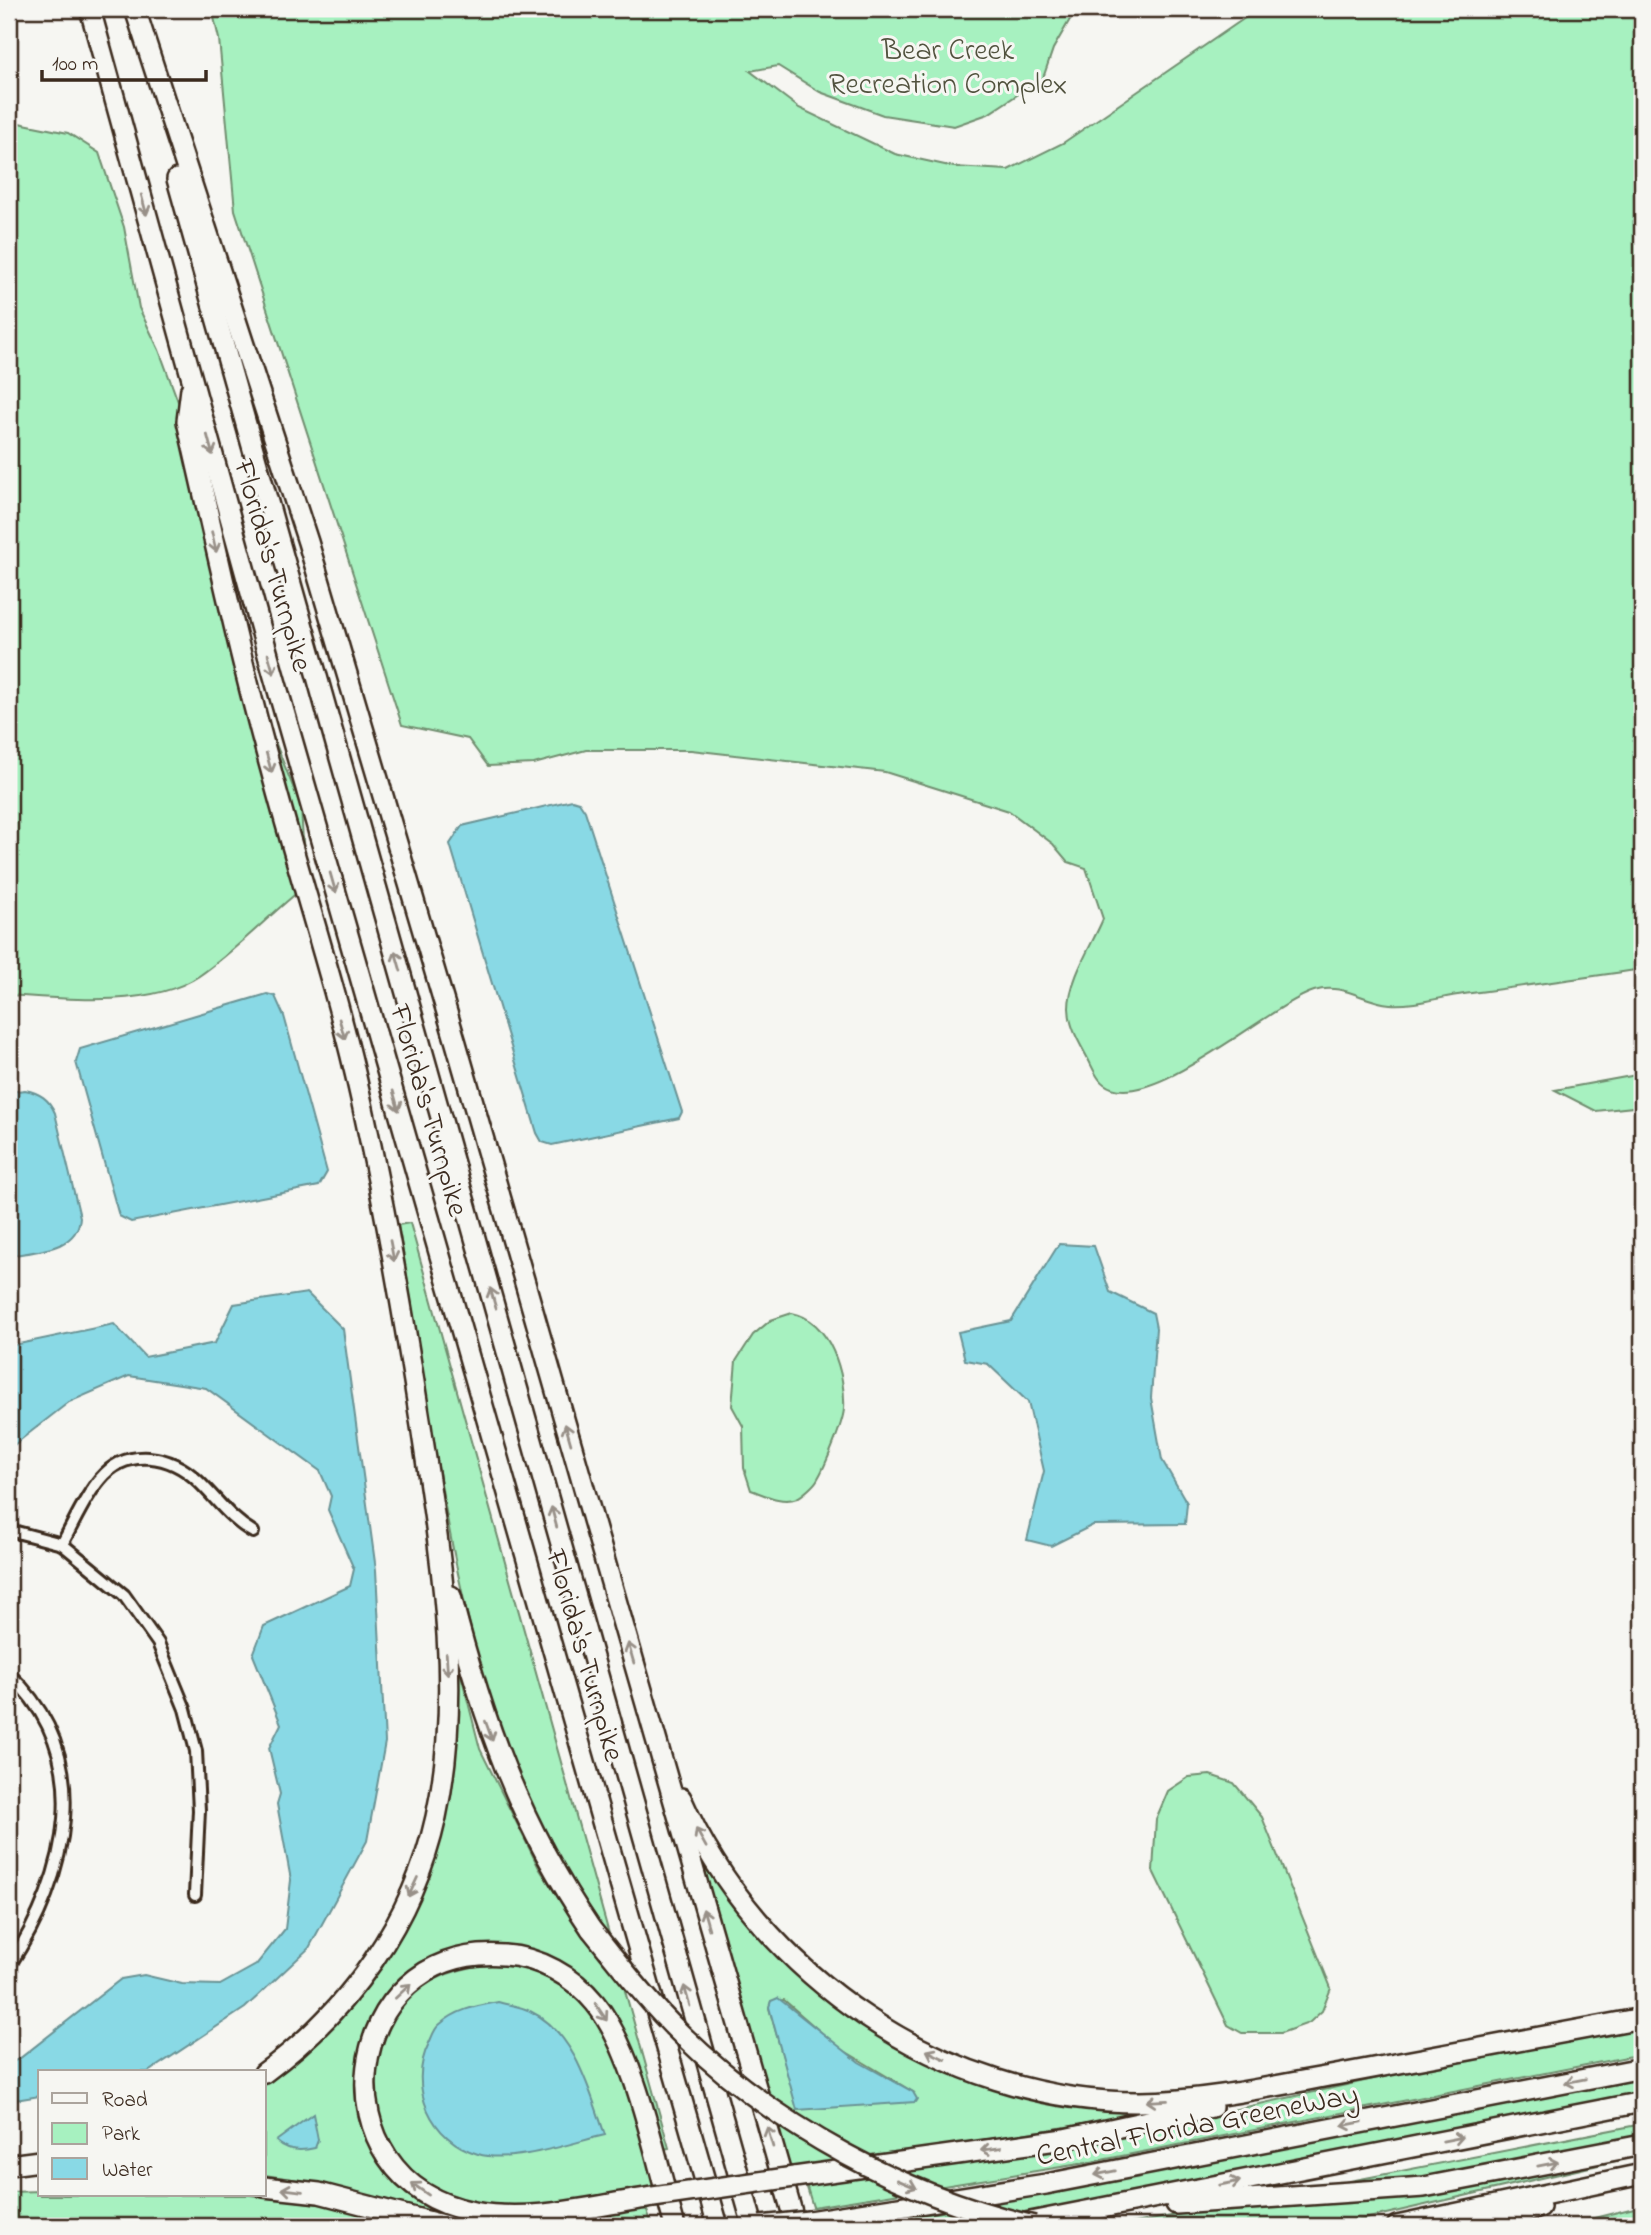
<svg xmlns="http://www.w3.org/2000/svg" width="1651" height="2235" font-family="'Indie Flower',sans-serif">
  <rect width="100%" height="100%" fill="#f6f6f2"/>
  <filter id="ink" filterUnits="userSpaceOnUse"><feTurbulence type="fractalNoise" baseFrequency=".0143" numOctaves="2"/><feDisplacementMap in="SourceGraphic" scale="14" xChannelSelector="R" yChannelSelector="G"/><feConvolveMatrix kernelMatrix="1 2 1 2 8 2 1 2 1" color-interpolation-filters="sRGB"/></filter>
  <g filter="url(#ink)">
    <g fill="#a7f1c0" stroke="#718e6f" stroke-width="2" fill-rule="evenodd">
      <path d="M212,9h864l-23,40 -10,29 -55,36 -34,12 -71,-11 -63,-23 -42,-26 -28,5 49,37 96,46 59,13 54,3 55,-27 195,-134h376l8,4v956c-59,9 -119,17 -178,25 -23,3 -51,12 -74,10 -27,-2 -47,-22 -76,-13 -45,14 -167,126 -210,93 -8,-5 -12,-18 -17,-27 -8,-15 -18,-31 -18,-49 0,-29 23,-63 34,-89l-17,-51 -18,-6 -15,-18 -44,-33 -124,-39 -194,-22h-105l-52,14 -46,2 -20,-27 -66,-14 -167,-515 -16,-171z"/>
      <path d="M9,121l59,12 31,20 25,74 15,81 20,42 24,65 46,211 72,181 4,68 -7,17c-33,27 -64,60 -99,84 -47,32 -136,23 -190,19z"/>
      <polygon points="1642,1074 1642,1106 1596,1111 1555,1090"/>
      <path d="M410,1223l259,925 -10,2 -48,-136 -110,-68 -50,7 -51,28 -21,24 -19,42 -3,56 14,45 25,34 27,22 28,12 48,8 146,-19 7,19 -564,2 -79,-6v-28l31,-1v4h210l67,9 3,-21 -56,-8v-89l53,-45 42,-46 91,-204 7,-52 -4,-96 27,106 59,119 43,66 17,-12c-30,-47 -62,-96 -83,-148 -68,-174 -84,-365 -118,-549z"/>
      <path d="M792,1313c38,7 54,62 52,96 -1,14 -19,58 -27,71 -3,5 -14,15 -20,18 -15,6 -32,-3 -46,-8l-7,-22 -1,-42 -11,-20 4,-45 17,-26 18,-15z"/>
      <polygon points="1210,1775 1234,1783 1262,1817 1331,1988 1322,2011 1309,2023 1281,2033 1242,2033 1228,2025 1153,1871 1156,1819 1168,1791 1189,1777"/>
      <path d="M692,1835l81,117 50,45 43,31 43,24 250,57 -47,11 -326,50zM784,2000l54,47 75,45 -115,18 -29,-102 2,-7z"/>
      <path d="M498,1962c120,21 129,128 158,227 -59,8 -127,28 -186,14 -87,-21 -128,-129 -67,-199 25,-29 59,-36 95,-42z"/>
      <polygon points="1642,2024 1642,2054 1086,2163 813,2207 805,2181 1178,2122 1460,2060"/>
      <polygon points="1642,2076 1642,2104 1107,2209 995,2226 833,2226 936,2213"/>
      <polygon points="1642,2124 1642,2155 1334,2226 1120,2226"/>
      <polygon points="1642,2206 1642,2226 1562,2226"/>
    </g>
    <g fill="#89d9e5" stroke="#6a9395" stroke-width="2">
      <polygon points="572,800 579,802 585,811 682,1112 679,1118 552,1145 542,1142 537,1133 450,844 462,826"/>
      <polygon points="267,994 275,996 284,1016 327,1172 319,1186 131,1222 119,1216 76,1062 80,1049"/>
      <path d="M25,1090c15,3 24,9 30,23l25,104c-2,34 -45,34 -71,39v-164z"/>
      <polygon points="1059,1244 1094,1246 1110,1292 1153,1313 1156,1328 1151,1398 1162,1460 1187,1503 1185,1524 1093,1525 1051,1546 1027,1540 1044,1471 1028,1402 988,1364 965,1360 958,1332 1011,1321"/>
      <polygon points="307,1293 343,1329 376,1570 385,1742 367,1841 309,1948 245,2008 148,2072 40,2072 40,2096 9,2101 9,2063 19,2059 121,1979 144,1975 182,1984 220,1985 256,1965 285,1929 291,1880 277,1804 280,1794 269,1748 281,1724 253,1655 264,1626 350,1586 354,1569 328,1510 331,1496 320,1471 206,1388 129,1376 69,1402 14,1445 9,1444 9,1346 114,1324 145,1357 215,1343 234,1304"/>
      <polygon points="778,1998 859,2062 913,2092 917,2099 915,2102 797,2110 769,2007 771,2001"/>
      <path d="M498,2002c10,3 23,4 32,9 45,21 60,81 75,124 -34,8 -93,29 -127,19 -47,-13 -71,-67 -49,-111 3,-6 5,-14 10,-18 18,-16 37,-19 59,-23z"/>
      <path d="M313,2114l5,26 -3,8c-13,3 -29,3 -39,-7z"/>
    </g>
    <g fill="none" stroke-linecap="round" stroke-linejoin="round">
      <defs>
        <g id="street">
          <polyline points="9,1530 62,1544 124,1595 158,1643 185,1709 196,1751 199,1810 195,1895"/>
          <path d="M62,1544c12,-21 22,-46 38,-65 27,-33 71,-24 98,2 19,18 32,38 55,51"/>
          <path d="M9,1674c88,82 59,203 0,292"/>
        </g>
        <g id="highway">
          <polyline points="90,9 273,673 718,2226"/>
          <polyline points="135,9 308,542 456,1043 796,2226"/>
          <polyline points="177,179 753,2226"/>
          <path d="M191,389l-4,32c27,117 52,234 84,349 29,110 66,219 90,329 24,108 43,218 60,327 19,128 43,263 15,391 -23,104 -87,194 -172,256"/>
          <path d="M451,1596c32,125 67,225 140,333"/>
          <path d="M681,1798c77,177 264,305 459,304 69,-1 138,-17 206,-29 99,-18 197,-37 296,-55"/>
          <polyline points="9,2165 40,2161"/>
          <polyline points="794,2177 1064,2139 1212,2107"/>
          <polyline points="264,2187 319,2193 446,2226"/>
          <path d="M653,2197c-57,8 -121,26 -179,15 -162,-31 -134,-269 30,-257 35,2 69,21 91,48 41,50 61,159 80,223"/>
          <polyline points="1176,2204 1424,2187 1642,2145"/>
          <polyline points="809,2221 1046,2184 1642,2068"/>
          <polyline points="1015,2225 1642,2102"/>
          <polyline points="1397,2226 1642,2174"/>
          <polyline points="1488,2226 1540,2207"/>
        </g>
      </defs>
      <use href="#street" stroke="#3b2a1e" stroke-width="16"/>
      <use href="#highway" stroke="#3b2a1e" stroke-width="24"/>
      <use href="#street" stroke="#f6f6f2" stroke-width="10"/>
      <use href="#highway" stroke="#f6f6f2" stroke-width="19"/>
      <defs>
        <g id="highway-bridge">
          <path d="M591,1929c29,36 57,73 90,105 95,93 223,162 353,192"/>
          <polyline points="653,2197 794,2177"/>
          <polyline points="760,2226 809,2221"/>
        </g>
      </defs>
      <use href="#highway-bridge" stroke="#3b2a1e" stroke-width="24" stroke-linecap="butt"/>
      <use href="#highway-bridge" stroke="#f6f6f2" stroke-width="19"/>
    </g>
    <defs><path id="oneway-shaft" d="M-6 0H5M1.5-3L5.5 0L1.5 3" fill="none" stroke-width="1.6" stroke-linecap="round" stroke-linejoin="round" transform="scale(1.75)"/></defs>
    <g stroke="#989088">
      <use href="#oneway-shaft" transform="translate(144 205) rotate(75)"/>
      <use href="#oneway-shaft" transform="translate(210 445) rotate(75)"/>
      <use href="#oneway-shaft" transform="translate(214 542) rotate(77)"/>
      <use href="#oneway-shaft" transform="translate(271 664) rotate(74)"/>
      <use href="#oneway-shaft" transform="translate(269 763) rotate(75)"/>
      <use href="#oneway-shaft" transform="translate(333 883) rotate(74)"/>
      <use href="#oneway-shaft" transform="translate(398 961) rotate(-106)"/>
      <use href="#oneway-shaft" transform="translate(342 1029) rotate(74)"/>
      <use href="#oneway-shaft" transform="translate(396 1101) rotate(74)"/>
      <use href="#oneway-shaft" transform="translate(392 1251) rotate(79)"/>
      <use href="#oneway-shaft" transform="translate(493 1298) rotate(-106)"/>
      <use href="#oneway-shaft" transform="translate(568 1434) rotate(-106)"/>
      <use href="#oneway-shaft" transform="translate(554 1517) rotate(-105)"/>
      <use href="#oneway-shaft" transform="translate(631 1653) rotate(-106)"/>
      <use href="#oneway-shaft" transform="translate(447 1664) rotate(86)"/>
      <use href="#oneway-shaft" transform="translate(489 1731) rotate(70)"/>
      <use href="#oneway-shaft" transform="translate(701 1838) rotate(-119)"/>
      <use href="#oneway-shaft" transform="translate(413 1887) rotate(115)"/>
      <use href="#oneway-shaft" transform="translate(706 1919) rotate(-106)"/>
      <use href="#oneway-shaft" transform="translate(403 1991) rotate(-43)"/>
      <use href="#oneway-shaft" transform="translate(687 1996) rotate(-106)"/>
      <use href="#oneway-shaft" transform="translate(601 2012) rotate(56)"/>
      <use href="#oneway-shaft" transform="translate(936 2055) rotate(-155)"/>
      <use href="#oneway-shaft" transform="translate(1575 2081) rotate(169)"/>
      <use href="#oneway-shaft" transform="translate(1157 2101) rotate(177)"/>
      <use href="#oneway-shaft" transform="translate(1352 2124) rotate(169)"/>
      <use href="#oneway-shaft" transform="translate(770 2137) rotate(-106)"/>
      <use href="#oneway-shaft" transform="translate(1453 2139) rotate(-11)"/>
      <use href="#oneway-shaft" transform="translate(991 2149) rotate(172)"/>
      <use href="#oneway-shaft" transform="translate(1548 2164) rotate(-11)"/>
      <use href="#oneway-shaft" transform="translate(1105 2173) rotate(169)"/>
      <use href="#oneway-shaft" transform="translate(1230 2183) rotate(-11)"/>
      <use href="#oneway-shaft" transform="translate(907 2184) rotate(23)"/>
      <use href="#oneway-shaft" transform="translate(420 2189) rotate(-145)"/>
      <use href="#oneway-shaft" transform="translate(292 2190) rotate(-173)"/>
    </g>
  </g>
  <g text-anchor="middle" stroke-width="6" stroke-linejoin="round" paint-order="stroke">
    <g font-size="30" fill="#51523e" stroke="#f6f6f2">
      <text x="948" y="59">Bear Creek<tspan x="948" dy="34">Recreation Complex</tspan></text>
    </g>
    <g font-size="30" fill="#3b2a1e" stroke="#f6f6f2">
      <text transform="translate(274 565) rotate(74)" y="10">Florida's Turnpike</text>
      <text transform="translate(430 1110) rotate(74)" y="10">Florida's Turnpike</text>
      <text transform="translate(586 1655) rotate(74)" y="10">Florida's Turnpike</text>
      <text transform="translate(1197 2124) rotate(-11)" y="10">Central Florida GreeneWay</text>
    </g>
  </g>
  <rect width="1651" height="2235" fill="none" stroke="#f6f6f2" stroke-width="35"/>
  <rect x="18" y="18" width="1616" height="2200" fill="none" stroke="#3b2a1e" stroke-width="2.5" filter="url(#ink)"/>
  <rect x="38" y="2070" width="228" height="126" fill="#f6f6f2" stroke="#aba49d" stroke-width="2"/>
  <rect x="52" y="2093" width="35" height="10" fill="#f6f6f2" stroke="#aba49d" stroke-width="2"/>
  <text x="102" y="2106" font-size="21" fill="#3b2a1e">Road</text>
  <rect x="52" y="2123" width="35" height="21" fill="#a7f1c0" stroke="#aba49d" stroke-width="2"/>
  <text x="102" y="2140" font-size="21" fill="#3b2a1e">Park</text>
  <rect x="52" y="2158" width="35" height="21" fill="#89d9e5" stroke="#aba49d" stroke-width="2"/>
  <text x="102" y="2176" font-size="21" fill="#3b2a1e">Water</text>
  <path d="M42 70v10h164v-10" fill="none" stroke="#3b2a1e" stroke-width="3.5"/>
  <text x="52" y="70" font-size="21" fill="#3b2a1e" stroke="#f6f6f2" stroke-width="5" paint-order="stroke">100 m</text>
</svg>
